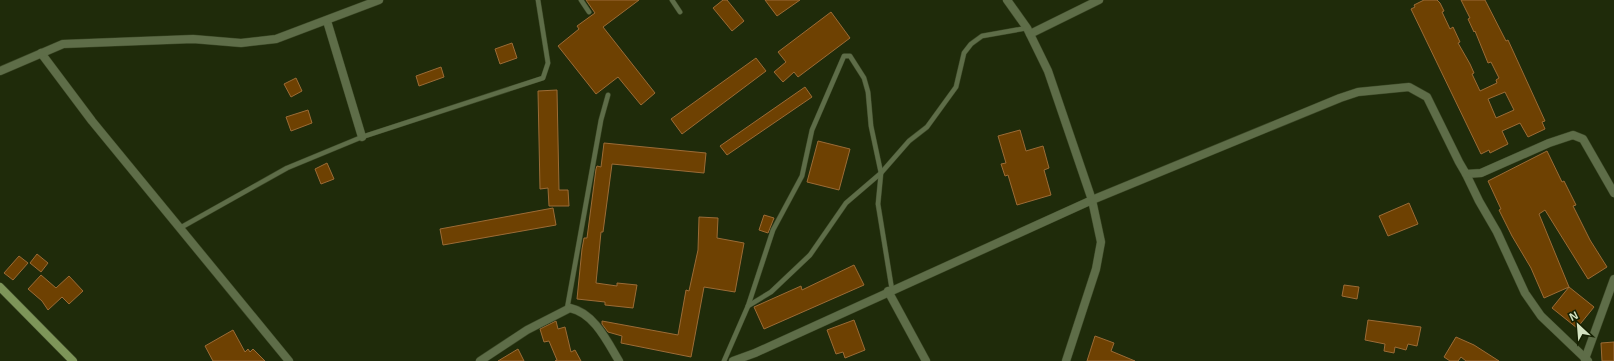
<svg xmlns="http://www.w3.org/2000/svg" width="1614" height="361" font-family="Helvetica,sans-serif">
  <rect width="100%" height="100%" fill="#1f2b0a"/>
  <g fill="#6e4102" stroke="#9b6b36" fill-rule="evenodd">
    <polygon points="586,0 639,0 603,27 655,93 641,105 618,77 596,94 558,46 579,29 577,26 595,13"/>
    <polygon points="723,0 727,0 744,21 732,31 713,8"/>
    <polygon points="765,0 800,0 777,16"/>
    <path d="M1424,0h13l3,3 4,8 -2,1 8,17 3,-2 7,15 -2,1 12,21 4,9 -2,1 8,17 17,-8 -1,-3 3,-2 -8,-16 -3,1 -13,-32 -1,1 -6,-13 2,-1 -9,-18h24l21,41 2,-1 37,81 -3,1 3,7 -17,8 -8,-14 -18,8 6,13 -18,9 -1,-3 -8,4 -70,-145 4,-2 -1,-2zM1505,92l9,18 -18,8 -8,-19z"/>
    <polygon points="831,12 850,38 798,77 794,72 783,82 774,72 786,62 778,52"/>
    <polygon points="512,43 517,58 500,64 495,49"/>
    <polygon points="756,58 766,71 682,134 671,119"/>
    <polygon points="441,67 444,77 419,86 416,76"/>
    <polygon points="296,78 302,91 291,97 284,84"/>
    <polygon points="805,87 812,97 727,155 720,146"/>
    <polygon points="557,90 559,190 568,190 569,206 549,206 548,188 540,189 538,91"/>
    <polygon points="308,110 312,123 291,131 286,117"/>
    <polygon points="1020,130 1026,151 1043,146 1049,168 1044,170 1051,195 1017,205 1008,175 1005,176 1001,164 1006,163 998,136"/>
    <polygon points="818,141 850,149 839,190 807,182"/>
    <polygon points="604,143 706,153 704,173 612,164 603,232 601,232 596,283 617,286 617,283 637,285 633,308 605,305 605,302 577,299 582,249 584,238 587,238 596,169 597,166 601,167"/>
    <polygon points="1547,151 1562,182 1564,181 1576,205 1573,206 1590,240 1607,267 1588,279 1545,210 1539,214 1569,287 1544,298 1531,268 1512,236 1499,210 1501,209 1488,181"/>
    <polygon points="327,163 334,179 321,184 315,169"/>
    <polygon points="1409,203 1418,224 1388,236 1379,216"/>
    <polygon points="553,208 556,225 443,245 440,229"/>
    <polygon points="764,215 774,218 768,233 759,230"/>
    <polygon points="699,217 718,218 717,238 744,243 735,292 704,287 691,357 621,343 622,336 608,332 602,324 602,321 678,335 686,290 689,291 698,250"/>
    <polygon points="37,254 48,263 41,272 30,263"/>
    <polygon points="19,256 28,263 13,280 4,273"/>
    <polygon points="854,265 864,285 764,329 754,307 801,286 802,290"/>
    <polygon points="41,275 56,288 69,276 83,291 69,304 62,297 48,310 42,301 28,289"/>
    <polygon points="1344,285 1359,287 1357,299 1342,296"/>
    <polygon points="1569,287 1594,307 1577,328 1552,308"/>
    <polygon points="854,320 865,350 845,358 843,352 836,354 827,330"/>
    <polygon points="1368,320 1421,327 1417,346 1408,344 1406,350 1395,347 1394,353 1384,351 1385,344 1365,340"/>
    <polygon points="556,321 558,329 565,327 571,352 575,350 581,361 555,361 557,360 549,341 544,342 540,329"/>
    <polygon points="233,330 245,352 248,349 250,352 253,349 265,361 213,361 205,346"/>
    <polygon points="1095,336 1114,343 1111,351 1135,361 1087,361"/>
    <polygon points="1456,337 1474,345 1499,361 1466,361 1461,357 1458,361 1450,361 1444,357"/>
    <polygon points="1614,342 1614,361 1602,361 1601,343"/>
    <polygon points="518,349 524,361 498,361"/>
  </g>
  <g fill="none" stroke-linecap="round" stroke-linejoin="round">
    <defs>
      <g id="service">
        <polyline points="581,0 589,12"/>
        <polyline points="672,0 680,12"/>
        <polyline points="180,228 287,168 362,137 543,78 548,63 538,0"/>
        <polyline points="748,306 771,292 810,255 846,203 881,173 909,141 927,127 956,87 964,53 971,44 982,36 1027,28"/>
        <polyline points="567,309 601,120 608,95"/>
        <polyline points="724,361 748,306 773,230 802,176 812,130 844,56 850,56 864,78 868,92 871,126 881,173 878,204 892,290"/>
      </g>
      <g id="minor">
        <polyline points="1007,0 1027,28 1048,71 1092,200 1101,242 1096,269 1066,361"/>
        <polyline points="327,21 362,137"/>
        <polyline points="1030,34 1099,0"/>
        <polyline points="41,53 92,121 289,361"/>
        <polyline points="0,71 63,44 193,39 241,43 276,39 379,0"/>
        <polyline points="1466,174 1479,201 1497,232 1525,293 1541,316 1588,361"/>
        <polyline points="888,291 926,361"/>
        <polyline points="1585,359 1614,279"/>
        <path d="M480,361l47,-31 43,-22c24,5 37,33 49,53"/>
        <polyline points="733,361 755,353 1092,200 1340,98 1358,92 1409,87 1427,97 1459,162 1466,174 1481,173 1549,143 1573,135 1583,139 1614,193"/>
      </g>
      <polyline id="secondary" points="0,287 73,361"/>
    </defs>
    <use href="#service" stroke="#3c4827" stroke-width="5.5"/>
    <use href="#minor" stroke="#3c4827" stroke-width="9"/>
    <use href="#secondary" stroke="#3c4827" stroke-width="9"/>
    <use href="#service" stroke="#5e6d48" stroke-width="4.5"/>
    <use href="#minor" stroke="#5e6d48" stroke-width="8"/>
    <use href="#secondary" stroke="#7e9559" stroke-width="8"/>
  </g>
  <g transform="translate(1578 325) rotate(334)" stroke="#162102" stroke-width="3" paint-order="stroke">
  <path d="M0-3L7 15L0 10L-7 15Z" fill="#d4e2c1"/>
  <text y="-6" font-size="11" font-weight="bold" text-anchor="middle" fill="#d4e2c1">N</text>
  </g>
</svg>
